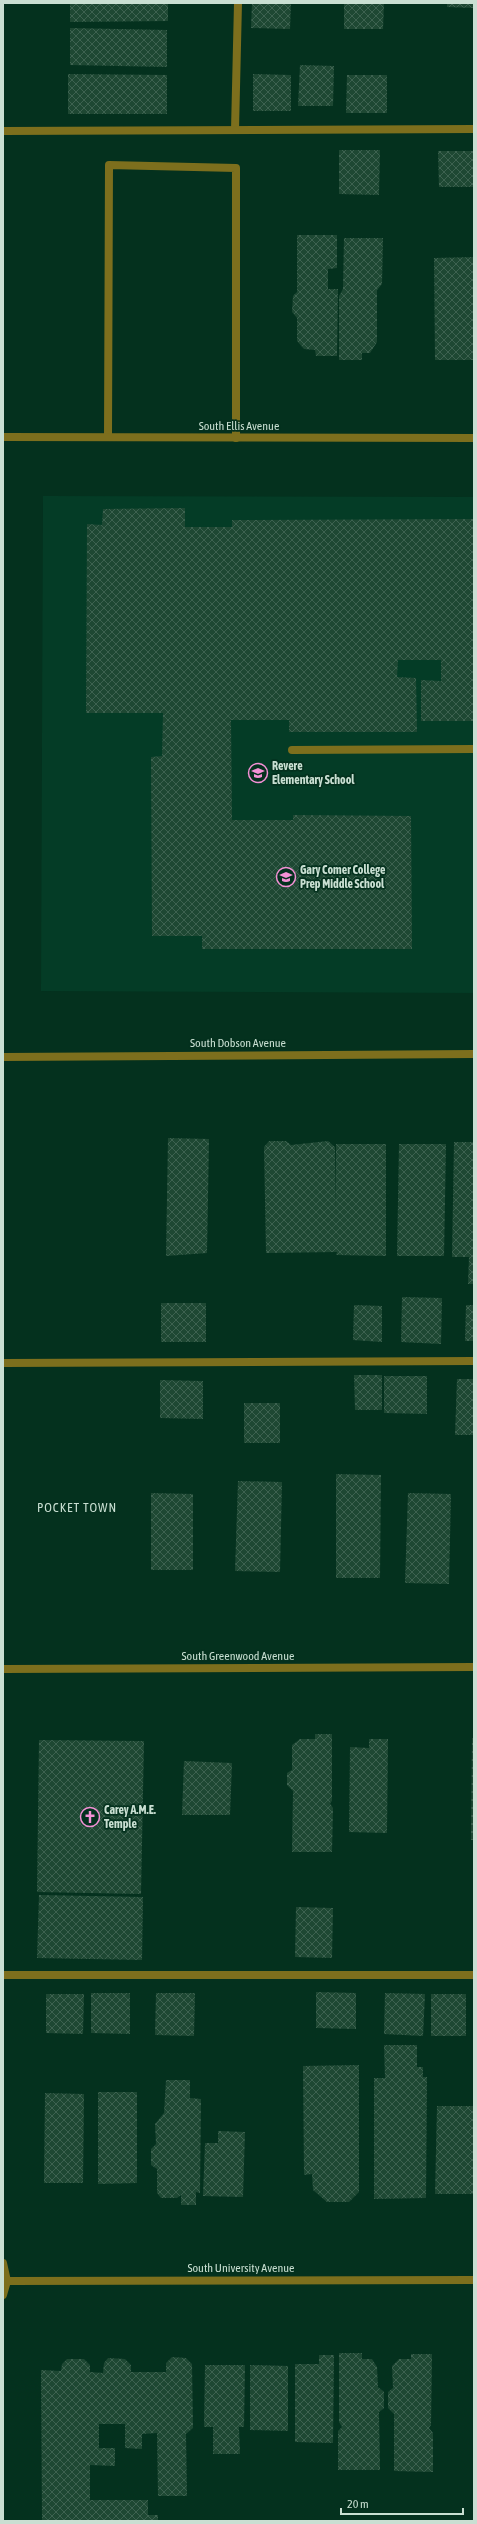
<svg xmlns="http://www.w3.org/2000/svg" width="477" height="2524" font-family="'Asap Condensed',sans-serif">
  <defs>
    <pattern id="building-cross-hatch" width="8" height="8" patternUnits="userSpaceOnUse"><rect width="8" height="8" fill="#1e4833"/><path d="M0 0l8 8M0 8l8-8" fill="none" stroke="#3d6250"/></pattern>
  </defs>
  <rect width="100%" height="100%" fill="#04311e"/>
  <polygon fill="#043c26" points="43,496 474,497 474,993 41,991"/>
  <g fill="url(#building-cross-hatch)">
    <polygon points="70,3 168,3 168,21 70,22"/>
    <polygon points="252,3 291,3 290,29 251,28"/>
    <polygon points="344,3 384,3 383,29 344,29"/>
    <polygon points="447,3 474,3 474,8 447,7"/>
    <polygon points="70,28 167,30 167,67 70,65"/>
    <polygon points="300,65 334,66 333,106 298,106"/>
    <polygon points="68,74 167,75 167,114 68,114"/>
    <polygon points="253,74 291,75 291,111 253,111"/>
    <polygon points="347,75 387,75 387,113 346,113"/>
    <polygon points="339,150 380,150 379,195 339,194"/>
    <polygon points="438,151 474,151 474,187 439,187"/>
    <polygon points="297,235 337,235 337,268 328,269 328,289 338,289 337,356 316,356 315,350 304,349 297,341 297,318 292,312 293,296 297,292"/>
    <polygon points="344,238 383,238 382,284 377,290 377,342 370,353 362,353 362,360 339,360 339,296 343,289"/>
    <polygon points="474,257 474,360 435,360 434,258"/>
    <polygon points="185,508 185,527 232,527 232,520 473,519 473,721 421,721 421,680 441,681 441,660 398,660 397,677 416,678 417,732 289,732 289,720 231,720 232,820 293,820 293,815 411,816 412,949 202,949 202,936 152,936 151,757 162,756 163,713 86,713 87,524 102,525 103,509"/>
    <polygon points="168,1138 209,1139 207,1253 166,1256"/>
    <polygon points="269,1141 286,1141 291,1145 328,1141 335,1147 336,1212 336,1144 386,1144 386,1256 336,1255 337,1252 266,1253 264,1147"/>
    <polygon points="454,1142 474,1142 474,1284 468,1284 469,1257 452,1257"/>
    <polygon points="399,1144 446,1144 444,1256 397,1256"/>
    <polygon points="402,1297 442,1298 441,1344 401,1342"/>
    <rect x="161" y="1303" width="45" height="39"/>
    <polygon points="354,1305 382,1306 382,1342 353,1340"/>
    <polygon points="466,1305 474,1305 474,1341 465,1341"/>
    <polygon points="354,1375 382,1375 382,1410 355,1410"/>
    <polygon points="384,1376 427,1376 427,1414 384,1413"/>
    <polygon points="457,1379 474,1379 474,1435 455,1435"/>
    <polygon points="160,1380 203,1381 203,1419 160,1418"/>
    <rect x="244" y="1403" width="36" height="40"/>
    <polygon points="336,1474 381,1475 380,1578 336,1578"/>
    <polygon points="238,1481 282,1482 280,1572 235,1571"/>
    <polygon points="151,1493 193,1494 193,1570 151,1570"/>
    <polygon points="408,1493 451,1494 449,1584 405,1583"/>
    <polygon points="315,1734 332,1734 332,1801 330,1803 333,1808 332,1852 292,1852 293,1791 287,1785 287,1773 292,1770 292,1745 300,1739 315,1739"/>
    <polygon points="472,1738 474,1738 474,1840 471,1840"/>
    <polygon points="369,1739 388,1739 387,1833 349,1832 350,1747 369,1748"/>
    <polygon points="39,1740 144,1741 141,1894 37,1892"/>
    <polygon points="184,1761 232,1763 230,1815 182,1815"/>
    <polygon points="39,1895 143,1897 142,1960 37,1958"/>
    <polygon points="296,1907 333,1908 332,1958 295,1957"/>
    <polygon points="316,1992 356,1993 356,2029 316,2028"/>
    <polygon points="91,1993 130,1993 130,2034 91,2033"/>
    <polygon points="156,1993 195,1993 194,2036 155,2035"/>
    <polygon points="385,1993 425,1994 423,2036 384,2034"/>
    <polygon points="46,1994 84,1994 83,2034 46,2033"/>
    <rect x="431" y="1994" width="35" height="42"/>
    <polygon points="384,2045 417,2045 417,2067 423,2067 423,2077 427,2077 426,2198 374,2199 374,2078 385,2078"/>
    <polygon points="359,2065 359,2192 349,2202 327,2202 313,2190 312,2174 304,2175 303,2066"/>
    <polygon points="166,2080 190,2080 190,2098 201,2099 200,2193 196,2192 196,2205 181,2205 181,2195 177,2198 161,2198 157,2193 157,2169 151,2165 151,2149 156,2144 155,2124 164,2113"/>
    <polygon points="98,2092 137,2092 137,2183 98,2184"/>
    <polygon points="45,2093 84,2094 83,2183 44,2183"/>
    <polygon points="437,2106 474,2106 474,2194 435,2194"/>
    <polygon points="218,2131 245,2132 243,2197 203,2196 205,2143 218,2143"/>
    <polygon points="339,2353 362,2353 362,2359 372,2359 377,2367 378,2387 384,2392 384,2408 379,2412 380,2470 338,2470 338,2431 342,2427 339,2422"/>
    <polygon points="411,2354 432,2354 431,2425 429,2428 433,2433 433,2472 394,2471 394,2414 388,2408 388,2392 393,2388 392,2366 399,2359 411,2359"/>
    <polygon points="319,2355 334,2355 333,2443 295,2442 295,2364 319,2364"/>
    <polygon points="172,2357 186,2358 192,2364 193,2428 186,2434 187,2496 158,2496 157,2433 142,2434 142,2449 125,2448 125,2424 99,2424 99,2448 115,2448 115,2466 90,2465 90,2500 148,2500 148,2515 158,2515 158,2521 42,2521 41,2370 61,2371 62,2364 67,2359 84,2359 90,2365 90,2372 103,2373 104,2363 108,2358 125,2359 131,2365 131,2372 166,2372 166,2363"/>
    <polygon points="205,2365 245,2365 244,2427 239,2427 240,2454 213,2454 213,2427 204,2427"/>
    <polygon points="250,2365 288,2366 288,2431 250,2430"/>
  </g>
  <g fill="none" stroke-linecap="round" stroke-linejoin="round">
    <g stroke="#7d6f1d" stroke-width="8">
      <polyline points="235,130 238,3"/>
      <polyline points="3,131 474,129"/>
      <polyline points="108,437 109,165 236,168 236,438"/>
      <polyline points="292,750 474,749"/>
      <polyline points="3,1363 474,1361"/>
      <polyline points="3,1975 474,1975"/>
    </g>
    <g stroke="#7d6f1d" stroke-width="8">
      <polyline points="3,437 474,438"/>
      <polyline points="3,1057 474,1054"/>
      <polyline points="3,1669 474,1667"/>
      <polyline points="3,2263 7,2281 3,2295"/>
      <polyline points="7,2281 474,2280"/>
    </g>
  </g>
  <defs>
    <symbol id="school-ring" viewBox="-11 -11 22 22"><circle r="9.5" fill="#04311e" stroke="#f391d5" stroke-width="1.5"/><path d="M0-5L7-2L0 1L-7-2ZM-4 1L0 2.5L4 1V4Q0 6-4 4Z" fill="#f391d5"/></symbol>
    <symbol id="church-ring" viewBox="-11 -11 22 22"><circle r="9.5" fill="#04311e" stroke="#f391d5" stroke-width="1.5"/><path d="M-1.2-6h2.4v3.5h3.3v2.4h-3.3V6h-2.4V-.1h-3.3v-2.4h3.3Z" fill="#f391d5"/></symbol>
  </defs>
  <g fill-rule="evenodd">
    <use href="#school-ring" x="247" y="762" width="22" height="22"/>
    <use href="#school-ring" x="275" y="866" width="22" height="22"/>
    <use href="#church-ring" x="79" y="1806" width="22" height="22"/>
  </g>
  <g text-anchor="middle" stroke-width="3.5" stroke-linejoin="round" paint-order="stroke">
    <g font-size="12" fill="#c9dfd2" stroke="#04311e">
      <text x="239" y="430">South Ellis Avenue</text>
      <text x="238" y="1047">South Dobson Avenue</text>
      <text x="238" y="1660">South Greenwood Avenue</text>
      <text x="241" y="2272">South University Avenue</text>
    </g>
    <g font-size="12" font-weight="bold" fill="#c9dfd2" stroke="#04311e" text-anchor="start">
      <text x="272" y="770">Revere<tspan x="272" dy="14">Elementary School</tspan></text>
      <text x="300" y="874">Gary Comer College<tspan x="300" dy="14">Prep Middle School</tspan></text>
      <text x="104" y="1814">Carey A.M.E.<tspan x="104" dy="14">Temple</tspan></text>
    </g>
    <g font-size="13" letter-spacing="1" fill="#c9dfd2" stroke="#04311e">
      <text x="77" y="1512">POCKET TOWN</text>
    </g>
  </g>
  <rect width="477" height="2524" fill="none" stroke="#c9dfd2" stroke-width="8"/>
  <path d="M341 2508v6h122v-6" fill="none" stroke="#c9dfd2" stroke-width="2"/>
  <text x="347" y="2508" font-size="12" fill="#c9dfd2" stroke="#04311e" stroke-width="3" paint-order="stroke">20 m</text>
</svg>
